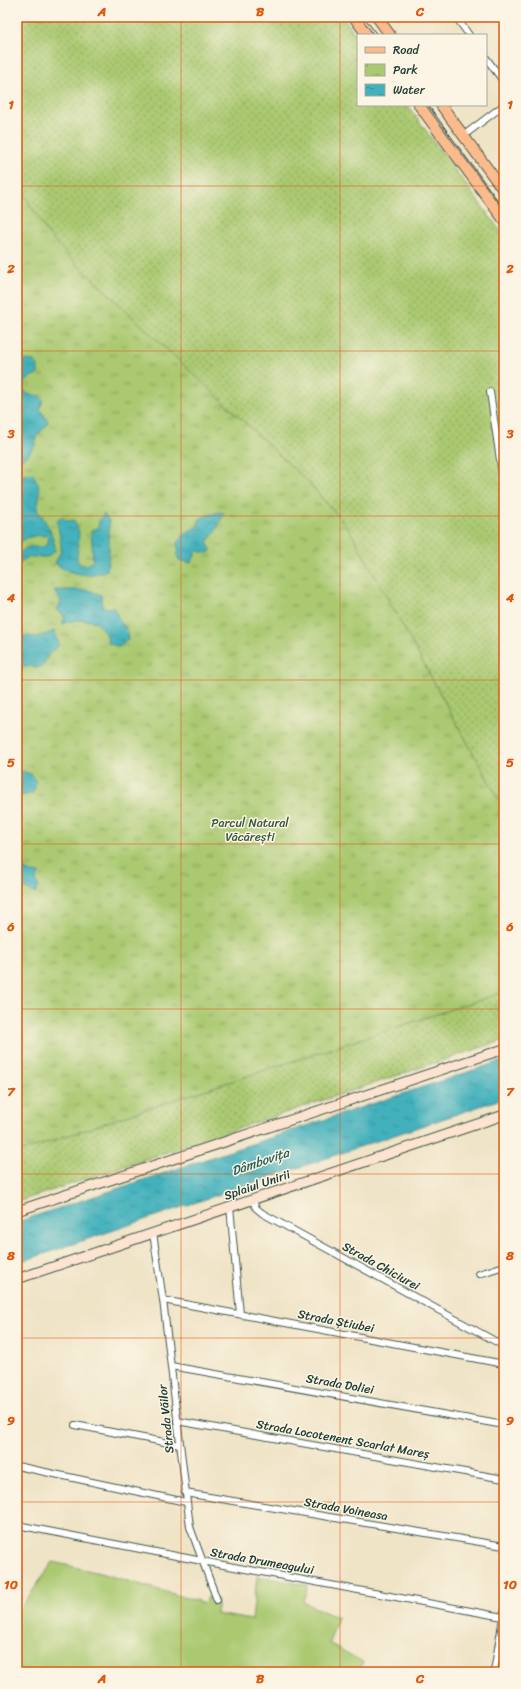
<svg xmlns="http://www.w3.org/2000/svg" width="521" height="1689" font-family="Sriracha,sans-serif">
  <defs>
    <pattern id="grass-dots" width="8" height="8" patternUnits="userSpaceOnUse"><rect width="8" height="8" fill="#aac971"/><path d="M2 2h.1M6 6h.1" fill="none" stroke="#8aa45e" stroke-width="1.8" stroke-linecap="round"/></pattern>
    <pattern id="park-tufts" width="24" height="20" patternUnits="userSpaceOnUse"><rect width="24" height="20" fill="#aac971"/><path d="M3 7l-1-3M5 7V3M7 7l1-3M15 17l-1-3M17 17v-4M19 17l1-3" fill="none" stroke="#8aa45e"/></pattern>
    <pattern id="water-ripples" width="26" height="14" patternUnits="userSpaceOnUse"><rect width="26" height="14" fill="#42b1bc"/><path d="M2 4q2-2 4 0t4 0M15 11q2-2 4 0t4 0" fill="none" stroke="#37919a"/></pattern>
  </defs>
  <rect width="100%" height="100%" fill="#fcf5e5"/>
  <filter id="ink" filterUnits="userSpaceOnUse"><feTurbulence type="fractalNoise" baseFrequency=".025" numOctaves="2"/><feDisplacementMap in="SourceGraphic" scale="8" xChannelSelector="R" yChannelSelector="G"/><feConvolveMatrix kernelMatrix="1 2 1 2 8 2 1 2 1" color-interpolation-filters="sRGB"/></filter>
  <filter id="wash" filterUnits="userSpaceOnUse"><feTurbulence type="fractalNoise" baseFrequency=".012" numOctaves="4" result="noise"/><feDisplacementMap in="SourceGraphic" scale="16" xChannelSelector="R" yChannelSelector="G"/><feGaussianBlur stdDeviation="0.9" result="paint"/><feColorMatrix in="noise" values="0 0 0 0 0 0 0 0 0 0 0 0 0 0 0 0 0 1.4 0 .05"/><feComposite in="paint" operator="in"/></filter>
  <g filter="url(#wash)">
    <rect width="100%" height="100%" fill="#f0e4c7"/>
    <g fill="url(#grass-dots)" stroke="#648352">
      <polygon points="17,17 343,17 358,38 358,105 407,105 504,236 504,809 349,529 309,483 70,258 48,234 17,183"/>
      <polygon points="504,992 504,1040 17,1202 17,1153 131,1114"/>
    </g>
    <polygon fill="url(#park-tufts)" stroke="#648352" points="17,183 48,234 70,258 309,483 349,529 504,809 504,992 131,1114 17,1153"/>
    <polygon fill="#aac971" stroke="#648352" points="53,1562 100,1573 205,1603 207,1597 218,1600 216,1614 252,1620 257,1576 308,1585 303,1602 338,1618 329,1643 363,1662 359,1672 17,1672 17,1613"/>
    <g fill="url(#water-ripples)" stroke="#307778">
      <polygon points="25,360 34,361 38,365 38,374 32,376 23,385 24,390 27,394 40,396 43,400 40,409 48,421 47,425 36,437 35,445 29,454 17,462 17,367"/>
      <path d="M32,473c10,14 8,20 5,37 10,13 17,24 18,41l-8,6h-17l-7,3 -6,7v-14c5,-1 5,-3 9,-5 5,-2 11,-1 17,-1l5,-4 1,-6c-10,-5 -22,1 -32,6v-48h5l1,-20z"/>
      <path d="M218,512l6,1 -8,18 -9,11 4,8 -1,2c-6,2 -10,-2 -15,0v3l-4,8 -12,-3 -2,-5 2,-5 -2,-5c4,-9 11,-15 21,-18l1,-7 4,-3z"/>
      <path d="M104,514l5,7v35l-2,14c-15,8 -39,5 -52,-7l6,-12v-8l-4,-22 4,-4 7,4 6,-1 5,12 -2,28 4,5h7l5,-5 -2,-30 7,-2 1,-7z"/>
      <polygon points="54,590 88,590 101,595 102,607 114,608 119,620 126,628 128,639 120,647 108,643 107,635 97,623 93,621 76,620 62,624 65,616 57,610 61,601"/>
      <polygon points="54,631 59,645 48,655 43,665 37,668 29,666 17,669 17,635 39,637"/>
      <path d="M17,771c15,0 24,8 15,23l-15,2z"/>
      <polygon points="17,851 20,866 28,871 39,873 36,881 39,887 35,894 26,889 17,887"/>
      <polygon points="504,1060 504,1098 17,1263 17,1222"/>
    </g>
  </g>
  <g filter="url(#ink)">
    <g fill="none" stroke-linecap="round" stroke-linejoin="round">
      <defs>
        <g id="minor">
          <polyline points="456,17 469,35"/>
          <polyline points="486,58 504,82"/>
          <polyline points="463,136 504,105"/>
          <polyline points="490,392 504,487"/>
          <polyline points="252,1199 256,1208 262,1213 504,1346"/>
          <polyline points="230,1207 240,1314"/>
          <polyline points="153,1233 163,1300 190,1527 217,1600"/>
          <polyline points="479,1274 504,1266"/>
          <polyline points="163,1300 504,1364"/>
          <polyline points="171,1366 504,1425"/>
          <polyline points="177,1421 504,1479"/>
          <polyline points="75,1425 180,1445"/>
          <polyline points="17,1466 186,1502"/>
          <polyline points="185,1493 504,1546"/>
          <polyline points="17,1525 202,1561 503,1617"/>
          <polyline points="419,1672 422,1672"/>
          <polyline points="494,1672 504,1612"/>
        </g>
        <g id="secondary">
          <polyline points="17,1211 504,1049"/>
          <polyline points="17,1279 504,1115"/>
        </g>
        <g id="primary">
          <polyline points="354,17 367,35"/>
          <polyline points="377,17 390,35"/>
          <polyline points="419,105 504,220"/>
          <polyline points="441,105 504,191"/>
        </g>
      </defs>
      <use href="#minor" stroke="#3e564a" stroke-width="8"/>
      <use href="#secondary" stroke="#3e564a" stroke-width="11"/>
      <use href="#primary" stroke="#3e564a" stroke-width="12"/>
      <use href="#minor" stroke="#fff" stroke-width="6"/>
      <use href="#secondary" stroke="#fde4d1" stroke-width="9"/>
      <use href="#primary" stroke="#fbbb8c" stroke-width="10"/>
      <g stroke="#1f3d34" stroke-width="1">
        <polyline points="364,17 377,35"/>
        <polyline points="428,105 504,209"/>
      </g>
    </g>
  </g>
  <path fill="none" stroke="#de580e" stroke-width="1" stroke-opacity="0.55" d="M181,17v1655M340,17v1655M17,186h487M17,351h487M17,516h487M17,680h487M17,844h487M17,1009h487M17,1174h487M17,1338h487M17,1502h487"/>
  <g text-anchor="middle" stroke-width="3" stroke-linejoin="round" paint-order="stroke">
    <g font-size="12" fill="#3b5940" stroke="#fcf5e5">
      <text x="250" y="827">Parcul Natural<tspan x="250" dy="14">Văcărești</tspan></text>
    </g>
    <g font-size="12" fill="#1f3d34" stroke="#fcf5e5">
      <text transform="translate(257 1185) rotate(-19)" y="4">Splaiul Unirii</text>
      <text transform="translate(381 1266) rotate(29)" y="4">Strada Chiciurei</text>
      <text transform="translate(336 1321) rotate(11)" y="4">Strada Știubei</text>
      <text transform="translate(340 1384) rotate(10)" y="4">Strada Doliei</text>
      <text transform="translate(166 1419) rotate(-96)" y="4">Strada Văilor</text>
      <text transform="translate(343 1439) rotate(10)" y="4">Strada Locotenent Scarlat Mareș</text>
      <text transform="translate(346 1509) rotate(10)" y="4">Strada Voineasa</text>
      <text transform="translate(262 1561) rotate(10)" y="4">Strada Drumeagului</text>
    </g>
    <g font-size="13" font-style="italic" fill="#2a605d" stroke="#fcf5e5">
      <text transform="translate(260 1161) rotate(-19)" y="5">Dâmbovița</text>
    </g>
  </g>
  <rect width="521" height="1689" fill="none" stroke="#fcf5e5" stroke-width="44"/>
  <rect x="357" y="34" width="130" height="72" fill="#fcf5e5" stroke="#a4ab9e"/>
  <rect x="365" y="47" width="20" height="6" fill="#fbbb8c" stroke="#a4ab9e"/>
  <text x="393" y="54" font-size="12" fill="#1f3d34">Road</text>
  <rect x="365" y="64" width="20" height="12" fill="url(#park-tufts)" stroke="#a4ab9e"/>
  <text x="393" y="74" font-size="12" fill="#1f3d34">Park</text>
  <rect x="365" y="84" width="20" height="12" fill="url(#water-ripples)" stroke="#a4ab9e"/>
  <text x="393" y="94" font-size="12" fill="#1f3d34">Water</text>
  <rect x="22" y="22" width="477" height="1645" fill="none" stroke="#de580e" stroke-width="1.5"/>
  <g font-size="13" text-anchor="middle" font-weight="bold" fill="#de580e">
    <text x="102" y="16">A</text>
    <text x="260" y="16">B</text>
    <text x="420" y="16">C</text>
    <text x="11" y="109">1</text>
    <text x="510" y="109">1</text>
    <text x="11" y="273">2</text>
    <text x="510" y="273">2</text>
    <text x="11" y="438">3</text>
    <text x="510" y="438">3</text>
    <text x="11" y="602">4</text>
    <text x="510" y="602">4</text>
    <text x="11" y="767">5</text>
    <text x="510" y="767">5</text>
    <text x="11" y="931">6</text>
    <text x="510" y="931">6</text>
    <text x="11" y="1096">7</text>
    <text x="510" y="1096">7</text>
    <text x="11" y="1260">8</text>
    <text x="510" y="1260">8</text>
    <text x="11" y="1425">9</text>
    <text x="510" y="1425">9</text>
    <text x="11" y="1589">10</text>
    <text x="510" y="1589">10</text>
    <text x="102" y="1683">A</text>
    <text x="260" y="1683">B</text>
    <text x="420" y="1683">C</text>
  </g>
</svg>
